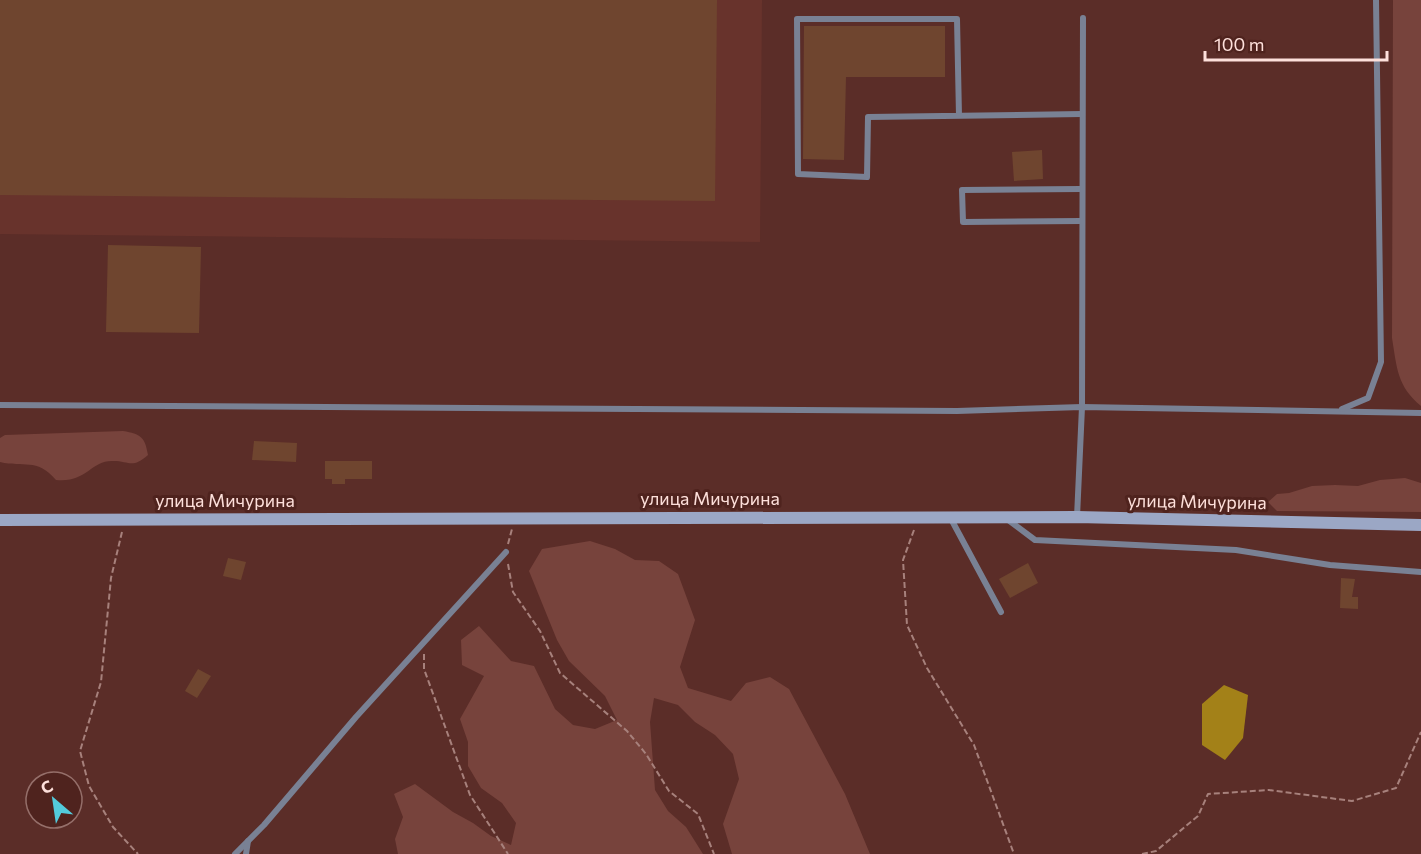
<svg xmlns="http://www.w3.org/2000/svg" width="1421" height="854" font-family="Commissioner,sans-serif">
  <rect width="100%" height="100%" fill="#5b2d28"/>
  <polygon fill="#68332c" points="0,0 762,0 760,242 0,234"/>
  <g fill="#77433c">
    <path d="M1393,0h28v406c-24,-20 -24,-38 -29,-68z"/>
    <path d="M123,431c18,3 22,6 25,24 -16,14 -18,6 -35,6 -22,-1 -26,22 -57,19 -20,-23 -32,-12 -56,-18v-24l5,-3z"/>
    <polygon points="1405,478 1421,483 1421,512 1277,511 1268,502 1277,494 1289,493 1312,486 1335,485 1358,486 1380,480"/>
    <polygon points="590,541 615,549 635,560 659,561 678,574 695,620 680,667 688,688 731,701 746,683 770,677 789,689 845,794 870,854 732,854 723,824 739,779 733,754 715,735 695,722 678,705 654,698 650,722 655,790 668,811 686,827 703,854 398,854 395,839 403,817 394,794 415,784 453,812 473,823 491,836 511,845 516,823 502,803 481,788 468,766 468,742 460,719 484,676 462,665 461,640 479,626 511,661 534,666 555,709 573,725 595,729 617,720 605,696 569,661 557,640 529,571 542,549"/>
  </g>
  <polygon fill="#a38118" points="1224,685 1248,695 1243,738 1225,760 1202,745 1202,704"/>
  <g fill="#6f452f">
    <polygon points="0,0 717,0 715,201 0,195"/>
    <polygon points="804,26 945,26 945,77 846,77 844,160 803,159"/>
    <polygon points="1042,150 1043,179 1014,181 1012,152"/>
    <polygon points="108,245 201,247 199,333 106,332"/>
    <polygon points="254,441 297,443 296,462 252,460"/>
    <polygon points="325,461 372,461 372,479 345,479 345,484 332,484 332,479 325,479"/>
    <polygon points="228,558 246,562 241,580 223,576"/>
    <polygon points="1028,563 1038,583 1010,598 999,579"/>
    <polygon points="1341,578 1355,579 1352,597 1358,597 1358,609 1340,608"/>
    <polygon points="198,669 211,676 197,698 185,691"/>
  </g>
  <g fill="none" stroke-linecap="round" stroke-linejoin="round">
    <g stroke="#a7817c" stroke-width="2" stroke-dasharray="6 3" stroke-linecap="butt">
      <polyline points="914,530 903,560 907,625 927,668 974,745 1014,854"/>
      <polyline points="122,532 111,578 101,682 80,751 89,786 113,827 138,854"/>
      <polyline points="508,544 512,529"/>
      <polyline points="508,564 513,592 540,631 560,673 627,731 646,754 669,791 698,814 714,854"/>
      <polyline points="424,654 424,669 470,795 508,854"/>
      <polyline points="1142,854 1156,851 1198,816 1208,794 1269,790 1352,801 1396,788 1421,732"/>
    </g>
    <g stroke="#798194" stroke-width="6">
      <polyline points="959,116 957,19 797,19 798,174 867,177 868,117 1082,114"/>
      <polyline points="1081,221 963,222 962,190 1081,189"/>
      <polyline points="0,405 957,411 1082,407 1421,413"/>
      <polyline points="1342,409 1368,398 1381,362 1376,0"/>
      <polyline points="950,517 1001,612"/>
      <polyline points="1077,517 1082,407 1083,18"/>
      <polyline points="1007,519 1035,540 1236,550 1330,565 1421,572"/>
      <polyline points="235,854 264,825 356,717 506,552"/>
      <polyline points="246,854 248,841"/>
    </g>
    <polyline stroke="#9ba7c5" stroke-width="12" points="0,520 1077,517 1421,525"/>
  </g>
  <g text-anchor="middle" stroke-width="6" stroke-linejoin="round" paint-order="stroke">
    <g font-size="18" fill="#fee0db" stroke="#4f231e">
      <text x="710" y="505">улица Мичурина</text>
      <text x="225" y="507">улица Мичурина</text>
      <text transform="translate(1197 502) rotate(1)" y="6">улица Мичурина</text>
    </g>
  </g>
  <g transform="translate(54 800) rotate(331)"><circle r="28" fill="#4f231e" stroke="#956f6a" stroke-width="1.5"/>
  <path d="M0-4.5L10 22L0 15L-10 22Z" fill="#53cbdc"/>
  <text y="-9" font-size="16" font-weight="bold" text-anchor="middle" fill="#fee0db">С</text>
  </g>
  <path d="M1205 51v9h182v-9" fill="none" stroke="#fee0db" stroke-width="3"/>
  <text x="1214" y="51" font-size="18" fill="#fee0db" stroke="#4f231e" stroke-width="4.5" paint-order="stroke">100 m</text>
</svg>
